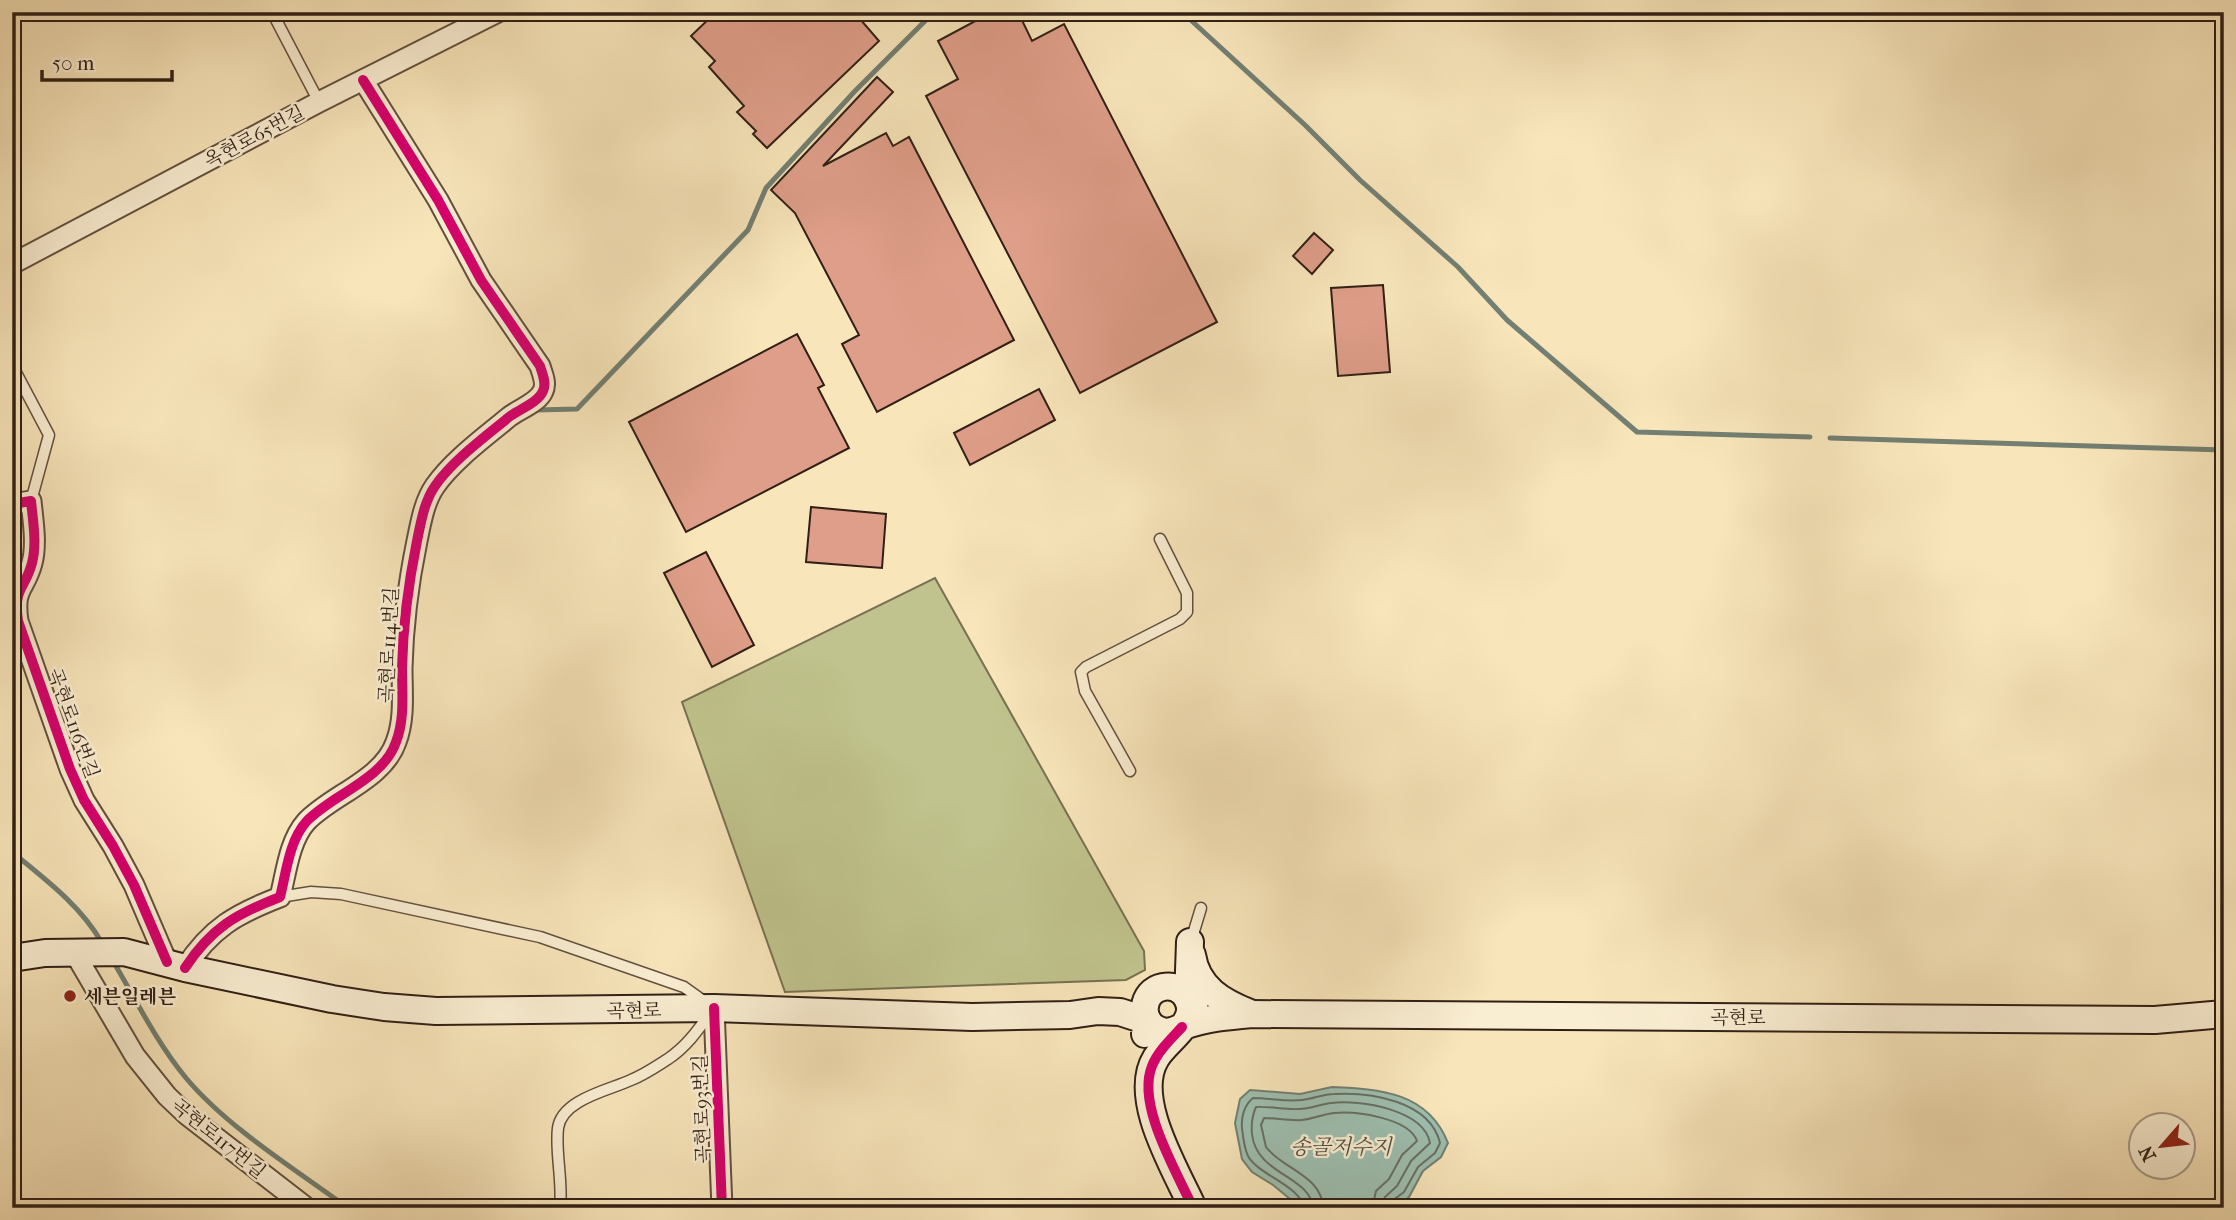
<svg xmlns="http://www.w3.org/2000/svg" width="2236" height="1220" font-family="'IM FELL French Canon','Noto Serif KR',serif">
  <rect width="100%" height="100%" fill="#f8e5ba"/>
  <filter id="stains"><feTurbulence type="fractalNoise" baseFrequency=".00286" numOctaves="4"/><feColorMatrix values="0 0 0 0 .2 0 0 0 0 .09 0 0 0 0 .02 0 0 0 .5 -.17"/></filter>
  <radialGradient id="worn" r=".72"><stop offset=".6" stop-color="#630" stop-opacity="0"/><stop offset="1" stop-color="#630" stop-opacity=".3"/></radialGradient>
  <polygon fill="#c0c38d" stroke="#787152" stroke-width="2" points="935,578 1144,951 1145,970 1126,980 785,992 682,702"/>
  <path fill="#9dbfb0" stroke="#727f72" stroke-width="2" d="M1332,1087c48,2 96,5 116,56l-7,14 -18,14 -14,26 -14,11h-94l-28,-23 -21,-13 -10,-13 -7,-36 5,-24 10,-9 50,4z"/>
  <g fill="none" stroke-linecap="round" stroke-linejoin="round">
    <g stroke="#676f63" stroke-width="2">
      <path d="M1304,1208c-3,-22 -46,-33 -56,-52 -4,-8 -5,-19 -6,-28 -1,-10 2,-23 11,-30 16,0 33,4 49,2 11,-1 21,-6 32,-6 37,-2 96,7 106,49l-5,10 -17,14 -14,25 -12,9 -1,7"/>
      <path d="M1313,1208c-2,-32 -57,-33 -61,-74 -1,-10 0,-18 4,-27 14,-1 29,3 43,2 11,0 22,-5 32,-6 29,-4 93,7 99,40l-19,18 -14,25 -12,11 -3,11"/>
      <path d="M1323,1208c-1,-33 -41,-39 -57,-61l-5,-22 3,-7c12,0 25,3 38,2 11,-1 21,-6 32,-7 22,-2 75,5 83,28l-15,14 -13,24 -13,12 -4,17"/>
    </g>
    <g stroke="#727f72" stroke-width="5">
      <polyline points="1182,12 1305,125 1360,180 1458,267 1507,320 1637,432 1810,437"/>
      <polyline points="536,410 577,409 748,230 766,188 855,91 934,12"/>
      <polyline points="1830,438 2224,450"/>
      <path d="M12,852c33,27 69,54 90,91"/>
      <path d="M113,961c23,39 44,82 73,117 42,50 109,91 162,130"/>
    </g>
  </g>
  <g fill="#df9e89" stroke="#311f16" stroke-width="2">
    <polygon points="716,12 854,12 879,41 767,148 753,134 756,131 737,112 744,106 709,67 715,61 691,36"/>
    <polygon points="992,12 1018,12 1032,41 1064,24 1217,322 1080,393 926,96 958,79 938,41"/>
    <polygon points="877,77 893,92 823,166 886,133 893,146 909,137 1014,340 877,412 842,344 859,335 795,213 771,190"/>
    <polygon points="1314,233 1333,250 1312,274 1293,256"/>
    <polygon points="1383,285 1390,372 1338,376 1331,288"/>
    <polygon points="797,334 824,385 818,388 849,448 686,532 629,422"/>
    <polygon points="1039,389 1055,420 970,465 954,433"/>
    <polygon points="811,507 886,514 882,568 806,562"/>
    <polygon points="706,552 754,645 712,667 664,573"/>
  </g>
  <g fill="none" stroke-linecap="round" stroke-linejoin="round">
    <defs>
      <g id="lane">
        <polyline points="272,12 319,102"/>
        <polyline points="12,365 49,435 31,501"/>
        <polyline points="1130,771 1085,691 1081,672 1086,667 1180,619 1187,612 1187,593 1160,539"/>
        <polyline points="280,897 311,892 341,894 540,937 684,987 705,1002"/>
        <polyline points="1191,941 1201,908"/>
        <path d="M560,1208c3,-27 -5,-56 -2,-80 4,-29 52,-38 73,-48 13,-5 26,-14 37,-21 19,-13 30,-29 43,-47"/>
      </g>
      <g id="street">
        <polyline points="12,264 319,102 498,12"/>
        <path d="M12,504l19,-3c2,20 6,43 1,62 -7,27 -19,24 -14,58l52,148 14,31 29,46 21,39 33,77"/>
        <polyline points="74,952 135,1056 167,1096 187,1115 307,1208"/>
        <path d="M185,968c26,-40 51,-54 95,-71 6,-23 9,-56 26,-75 25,-27 77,-42 90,-80 9,-23 6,-50 6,-74 1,-45 6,-83 15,-127 4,-19 7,-39 18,-55 17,-25 51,-50 74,-69 10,-8 29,-14 34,-26 4,-8 -1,-18 -3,-25l-59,-86 -43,-80 -75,-120"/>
        <polyline points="714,1008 722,1208"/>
      </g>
      <g id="secondary">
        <polyline points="1190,942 1188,1000 1195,1002"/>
        <path d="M1192,955c5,33 30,47 58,58"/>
        <polyline points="12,958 45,953 124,952 185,968 332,999 384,1007 436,1011 714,1008 972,1017 1070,1015 1098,1011 1120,1012 1148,1021 1145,1034"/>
        <path d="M1193,1208c-17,-38 -62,-110 -37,-150 9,-15 32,-29 34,-47 1,-15 -12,-27 -27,-24 -22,4 -25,35 -4,43 9,4 16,0 25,-4 22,-8 45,-10 68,-12l903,6 69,-6"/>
      </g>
    </defs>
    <use href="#lane" stroke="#63503f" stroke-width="13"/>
    <use href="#street" stroke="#63503f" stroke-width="23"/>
    <use href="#secondary" stroke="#311f16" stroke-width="30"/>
    <use href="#lane" stroke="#faeed2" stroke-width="10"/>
    <use href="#street" stroke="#faeed2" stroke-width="19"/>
    <use href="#secondary" stroke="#faeed2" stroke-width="26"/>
    <defs>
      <g id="cycleway">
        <path d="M12,504l19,-3c2,20 6,43 1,62 -7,27 -19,24 -14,58l52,148 14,31 29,46 21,39 33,77"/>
        <path d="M185,968c26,-40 51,-54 95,-71 6,-23 9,-56 26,-75 25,-27 77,-42 90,-80 9,-23 6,-50 6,-74 1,-45 6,-83 15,-127 4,-19 7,-39 18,-55 17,-25 51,-50 74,-69 10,-8 29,-14 34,-26 4,-8 -1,-18 -3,-25l-59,-86 -43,-80 -75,-120"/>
        <polyline points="714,1008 722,1208"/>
        <path d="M1182,1027c-11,12 -24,24 -30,39 -16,39 25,106 41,142"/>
      </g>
    </defs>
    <use href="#cycleway" stroke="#faeed2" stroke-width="15"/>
    <use href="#cycleway" stroke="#d6006c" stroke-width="10"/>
  </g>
  <circle fill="#8f2418" stroke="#faeed2" stroke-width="2.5" cx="70" cy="996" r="7"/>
  <g text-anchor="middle" stroke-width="5" stroke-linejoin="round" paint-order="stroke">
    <g font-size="19" fill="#311f16" stroke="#faeed2">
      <text transform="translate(254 136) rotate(-28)" y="7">옥현로65번길</text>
      <text transform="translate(388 645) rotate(-87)" y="7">곡현로114번길</text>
      <text transform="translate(74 723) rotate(70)" y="7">곡현로116번길</text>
      <text transform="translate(634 1010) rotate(-1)" y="7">곡현로</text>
      <text x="1738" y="1024">곡현로</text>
      <text transform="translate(701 1109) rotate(-92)" y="7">곡현로93번길</text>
      <text transform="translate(219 1138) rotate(39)" y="7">곡현로117번길</text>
    </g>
    <g font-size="19" font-weight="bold" fill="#311f16" stroke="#faeed2" text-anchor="start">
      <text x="84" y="1003">세븐일레븐</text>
    </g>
    <g font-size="21" font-style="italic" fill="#514f44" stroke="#faeed2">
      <text x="1341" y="1154">송골저수지</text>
    </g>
  </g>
  <rect width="2236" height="1220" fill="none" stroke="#f8e5ba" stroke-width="42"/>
  <rect x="14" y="14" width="2208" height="1192" fill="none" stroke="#311f16" stroke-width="3.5"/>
  <rect x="21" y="21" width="2194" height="1178" fill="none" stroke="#311f16" stroke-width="2"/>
  <g transform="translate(2162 1146) rotate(242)"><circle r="33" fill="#faeed2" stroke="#aa9b87" stroke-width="2"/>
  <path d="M0-5L12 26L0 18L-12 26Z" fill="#8f2418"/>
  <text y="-10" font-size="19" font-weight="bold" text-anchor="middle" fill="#311f16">N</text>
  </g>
  <path d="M42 70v10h130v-10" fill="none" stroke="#311f16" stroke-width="3.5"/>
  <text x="52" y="70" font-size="21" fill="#311f16" stroke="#faeed2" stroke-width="5" paint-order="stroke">50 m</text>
  <rect width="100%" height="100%" filter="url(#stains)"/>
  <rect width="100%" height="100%" fill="url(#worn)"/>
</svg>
